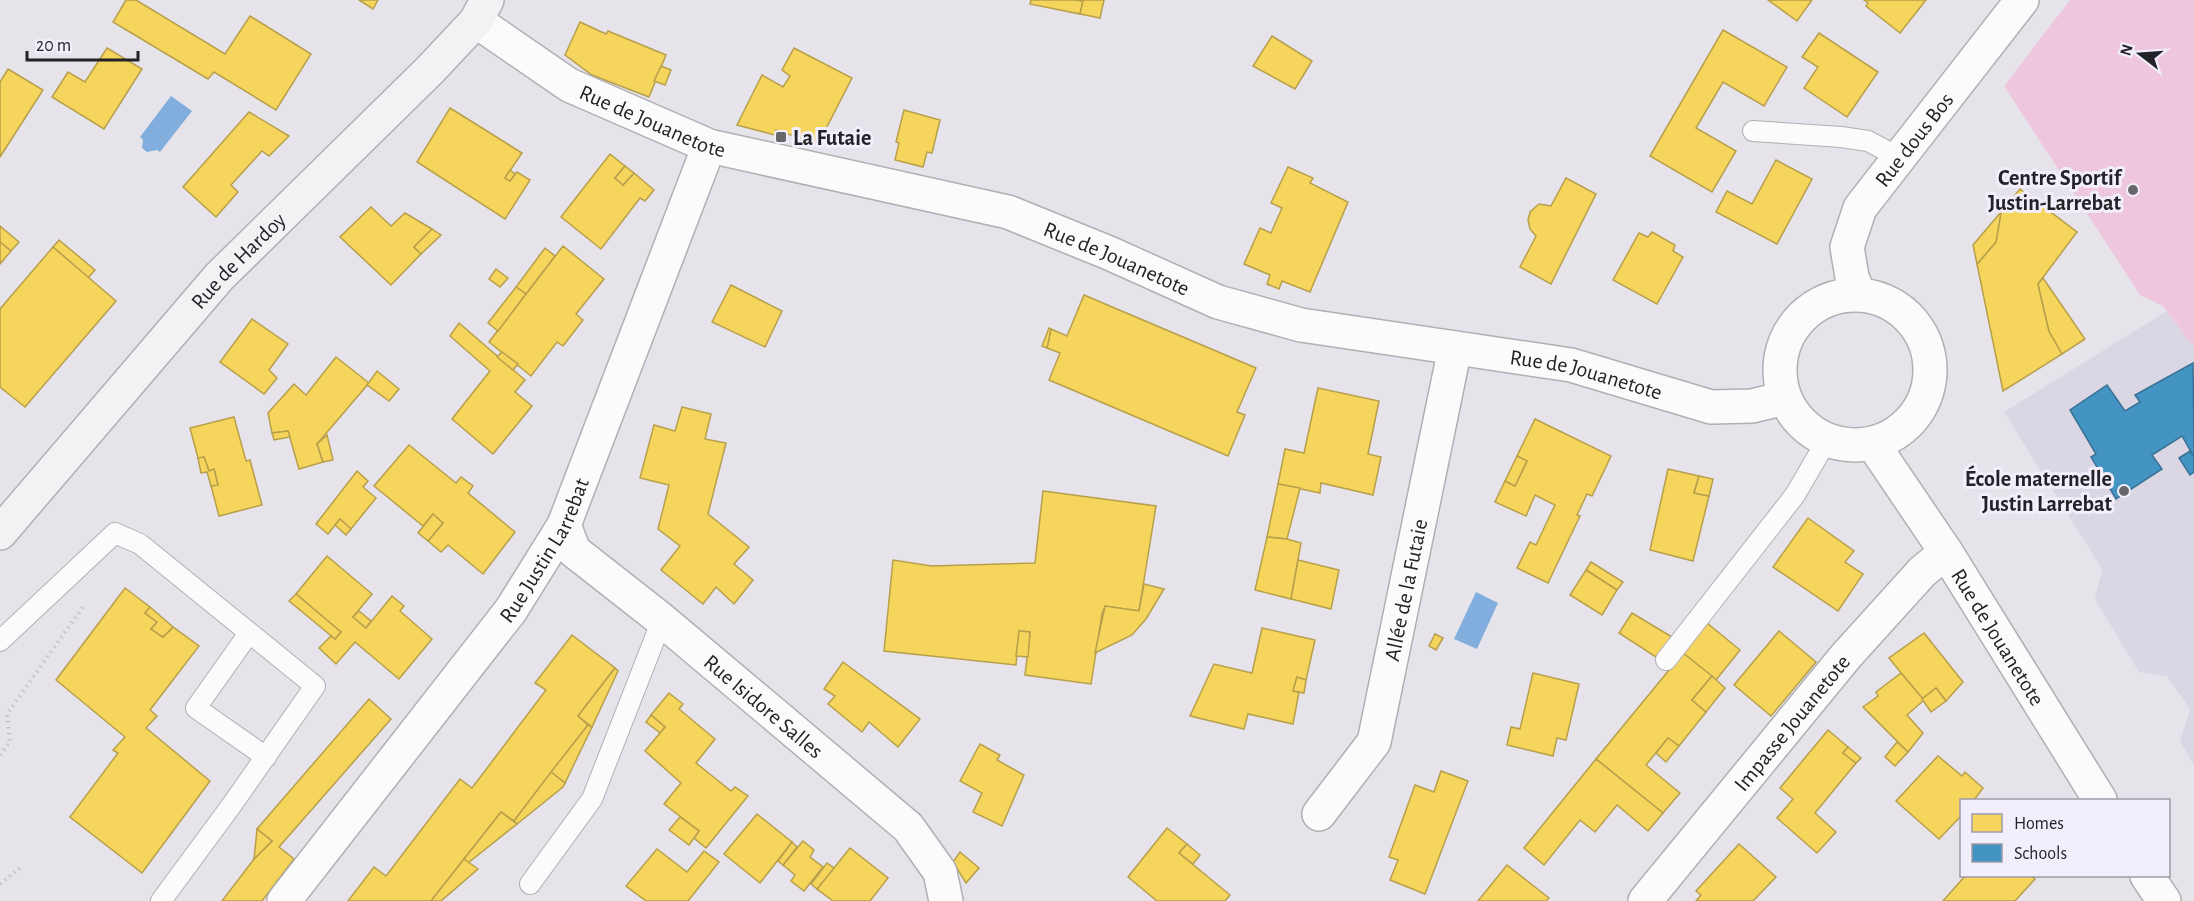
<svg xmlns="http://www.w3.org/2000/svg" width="2194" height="901" font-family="'Alegreya Sans',sans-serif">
  <rect width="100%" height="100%" fill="#e6e4ea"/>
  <polygon fill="#dad6e3" points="2167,311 2194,347 2194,765 2180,741 2190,709 2167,676 2139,672 2095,599 2102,569 2004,412"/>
  <polygon fill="#eec7dd" points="2070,0 2194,0 2194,347 2163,306 2140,295 2004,86"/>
  <g fill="#81aedd">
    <polygon points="171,96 192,111 160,152 157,150 147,152 142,148 143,140 140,137"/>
    <polygon points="1476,592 1498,603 1477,649 1454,639"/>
  </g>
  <g fill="#f6d55c" stroke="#b79f4c" stroke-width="1.5">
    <polygon points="126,0 136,0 225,54 250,16 311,54 276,110 214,72 208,79 113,22"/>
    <polygon points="359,0 378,0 373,9"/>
    <polygon points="1031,0 1076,0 1083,1 1080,14 1030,4"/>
    <polygon points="1076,0 1104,0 1100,18 1080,14 1083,1"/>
    <polygon points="1768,0 1812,0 1797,21"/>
    <polygon points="1864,0 1926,0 1900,33 1866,6 1868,3"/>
    <polygon points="580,22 606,34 608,31 666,55 649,97 592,75 565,55"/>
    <polygon points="1723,30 1787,67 1764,106 1723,82 1696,128 1736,151 1712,192 1650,156"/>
    <polygon points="1819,33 1878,72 1847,117 1804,88 1818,67 1802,57"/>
    <polygon points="1272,36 1312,61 1295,89 1253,66"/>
    <polygon points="107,48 142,69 104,129 52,97 68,72 85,82"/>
    <polygon points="794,48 852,78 818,144 776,130 775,135 737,125 762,75 783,87 790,76 782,70"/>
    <polygon points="661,66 671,70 665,85 654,81"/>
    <polygon points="8,69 43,90 0,157 0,82"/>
    <polygon points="450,108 522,153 505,178 510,181 517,172 530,180 505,219 417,162"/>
    <polygon points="904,110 940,120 932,153 927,152 923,167 895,160 899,143 896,142"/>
    <polygon points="249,112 289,136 269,156 262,151 231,185 238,192 216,217 183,187"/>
    <polygon points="610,154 625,166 615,178 623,185 634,173 654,190 645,201 640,198 601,249 561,217"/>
    <polygon points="1776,160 1812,179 1777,244 1716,212 1727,191 1752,204"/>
    <polygon points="625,166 634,173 623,185 615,178"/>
    <polygon points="1288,167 1313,178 1310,183 1348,202 1310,292 1282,281 1279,289 1267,284 1270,275 1244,264 1260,228 1271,233 1282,208 1271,203"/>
    <polygon points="510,170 515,174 510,181 505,178"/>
    <polygon points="1566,178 1596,194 1551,284 1520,267 1536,236 1530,229 1528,220 1530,212 1539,204 1551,206"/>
    <polygon points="2020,189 2077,232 2038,284 2049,331 2062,354 2003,391 1977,264 1996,242 2001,212"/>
    <polygon points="371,207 391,226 405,213 432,229 414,247 421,254 391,285 340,237"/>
    <polygon points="2001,212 1996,242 1977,264 1973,245"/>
    <polygon points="0,226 19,242 11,251 0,242"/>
    <polygon points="432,229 441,235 421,254 414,247"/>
    <polygon points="1652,232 1675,245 1673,251 1683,257 1657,304 1613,280 1639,233 1648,237"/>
    <polygon points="59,240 95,270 88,278 53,247"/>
    <polygon points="0,242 11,251 0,264"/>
    <polygon points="563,246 604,279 576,314 583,320 563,346 557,342 531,376 489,342"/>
    <polygon points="53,247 116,301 25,407 0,387 0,309"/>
    <polygon points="545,248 555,256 526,294 516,287"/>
    <polygon points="496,269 508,278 500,287 489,279"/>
    <polygon points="2043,278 2085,339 2062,354 2049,331 2038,284"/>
    <polygon points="731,285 782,311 765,347 712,322"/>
    <polygon points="516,287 526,294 498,331 488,323"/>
    <polygon points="1084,295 1256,368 1237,412 1245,415 1228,456 1049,380 1060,353 1047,348 1051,329 1067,336"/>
    <polygon points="252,319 288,344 269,370 277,378 264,394 220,362"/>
    <polygon points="459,323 525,380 515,392 532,406 493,454 452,419 490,371 450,336"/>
    <polygon points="1049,328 1051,329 1047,348 1042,346"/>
    <polygon points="502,352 518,364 513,370 497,357"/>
    <polygon points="336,357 369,383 317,444 323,462 299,469 288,431 272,433 268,413 294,384 306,395"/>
    <polygon points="377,371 399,389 389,401 367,385"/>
    <polygon points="1318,388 1379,401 1368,454 1381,457 1373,495 1321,483 1320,493 1278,484 1285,449 1304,453"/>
    <polygon points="682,407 711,414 705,439 726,443 708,514 749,547 734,564 753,580 734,604 716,587 703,604 661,570 680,546 658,529 669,485 640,478 654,425 675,431"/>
    <polygon points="234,417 246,461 250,460 262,505 219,516 211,486 218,485 214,469 209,471 204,457 198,458 190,428"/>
    <polygon points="1535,419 1611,456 1592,496 1587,494 1577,515 1580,516 1548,583 1517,568 1530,542 1536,545 1555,505 1535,495 1526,516 1495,502 1505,481 1515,486 1527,461 1517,456"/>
    <polygon points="288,431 290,437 274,440 272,433"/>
    <polygon points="327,435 333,460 323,462 317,444"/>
    <polygon points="409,445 456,483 461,477 473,486 468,493 515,532 483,574 448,545 441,552 428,541 443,523 433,514 423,526 374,486"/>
    <polygon points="1517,456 1527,461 1515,486 1505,481"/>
    <polygon points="204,457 209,471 214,469 218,485 211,486 207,472 201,473 198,458"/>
    <polygon points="1668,469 1699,476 1694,493 1709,496 1693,561 1650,550"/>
    <polygon points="357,471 368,481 363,487 376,498 351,529 340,519 328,534 316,524"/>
    <polygon points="1699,476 1713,479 1709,496 1694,493"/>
    <polygon points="1278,484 1300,488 1287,539 1267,537"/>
    <polygon points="1043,491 1156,506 1139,611 1105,606 1102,614 1091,684 1025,675 1030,632 1019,631 1016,665 884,651 893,560 932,566 1035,563"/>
    <polygon points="433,514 443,523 428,541 418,533"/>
    <polygon points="1808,518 1854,551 1845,562 1863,574 1838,611 1773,567"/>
    <polygon points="340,519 351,529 346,535 335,525"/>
    <polygon points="1267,537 1287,539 1301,543 1291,599 1255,590"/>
    <polygon points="327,556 372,594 353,617 366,628 392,596 404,606 400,611 432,639 399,679 355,642 336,664 319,648 331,636 335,639 341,632 296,594"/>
    <polygon points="1298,560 1339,570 1331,609 1291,599"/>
    <polygon points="1591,562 1623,582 1617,590 1586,570"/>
    <polygon points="1586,570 1617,590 1602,615 1570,595"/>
    <polygon points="1144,584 1164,589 1146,619 1132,635 1095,653 1105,606 1139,611"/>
    <polygon points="125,588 150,607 145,613 157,622 151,629 163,637 173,627 199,646 150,710 157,716 146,728 210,781 142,873 70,817 118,753 113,750 125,737 56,680"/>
    <polygon points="296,594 341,632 335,639 289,601"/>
    <polygon points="150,607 173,627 163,637 151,629 157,622 145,613"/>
    <polygon points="359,611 371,621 366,628 353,617"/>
    <polygon points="1632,613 1672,637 1656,657 1619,633"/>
    <polygon points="1707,623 1740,650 1716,680 1683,653"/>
    <polygon points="1262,628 1315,640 1306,680 1297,677 1293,691 1299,692 1293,724 1248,714 1244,729 1190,716 1214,664 1252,673"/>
    <polygon points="1019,631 1030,632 1028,657 1016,656"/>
    <polygon points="1779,631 1816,662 1771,716 1734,685"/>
    <polygon points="1924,633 1963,682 1946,701 1936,688 1922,699 1889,658"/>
    <polygon points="1435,634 1443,638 1436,650 1429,646"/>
    <polygon points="572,635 615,668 578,716 588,725 514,821 501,812 431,901 348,901 374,867 386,876 460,779 472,788 546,690 535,683"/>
    <polygon points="1683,653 1712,676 1692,700 1706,712 1679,746 1668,738 1646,765 1680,793 1663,813 1596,759"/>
    <polygon points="843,662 920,719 898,747 869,722 862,732 828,704 835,696 824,689"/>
    <polygon points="615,668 618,671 592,727 578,716"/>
    <polygon points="1533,673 1579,684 1566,740 1557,738 1553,756 1507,745 1511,727 1520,729"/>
    <polygon points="1901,673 1924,700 1907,715 1923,733 1908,752 1863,707 1878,696 1876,692"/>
    <polygon points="1712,676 1725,688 1706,712 1692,700"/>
    <polygon points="1297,677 1306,680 1304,693 1293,691"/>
    <polygon points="1936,688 1946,701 1931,712 1922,699"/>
    <polygon points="669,693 683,704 679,709 715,739 696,763 731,791 735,787 748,796 706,848 694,838 699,831 664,804 681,783 645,751 665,727 651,715"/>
    <polygon points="369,699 391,719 279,847 294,859 262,901 222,901 254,859 272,841 257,829"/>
    <polygon points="651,715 665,727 660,733 646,722"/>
    <polygon points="588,725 592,727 565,783 551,772"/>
    <polygon points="1828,730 1848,747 1843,753 1856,763 1815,813 1836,832 1817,853 1777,818 1793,799 1780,788"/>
    <polygon points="1668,738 1679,746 1666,762 1656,753"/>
    <polygon points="1897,742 1908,752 1895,766 1885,757"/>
    <polygon points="980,744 1000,755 997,760 1024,775 1002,826 973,812 982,793 960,781"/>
    <polygon points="1848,747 1861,758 1856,763 1843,753"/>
    <polygon points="1938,756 1962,776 1965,772 1983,788 1974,800 1962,800 1962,815 1939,839 1896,801"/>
    <polygon points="1596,759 1663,813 1648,831 1617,805 1595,832 1580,820 1544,865 1524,848"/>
    <polygon points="1441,771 1468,781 1425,894 1390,880 1398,860 1389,857 1415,785 1434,792"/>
    <polygon points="551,772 565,783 563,787 517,824 514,821"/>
    <polygon points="501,812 517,824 468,863 464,859"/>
    <polygon points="757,814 792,842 760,883 724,854"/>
    <polygon points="680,817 699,831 689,845 669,830"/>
    <polygon points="1167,828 1187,844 1179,853 1230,895 1225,901 1157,901 1128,877"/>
    <polygon points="257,829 272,841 254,859"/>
    <polygon points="803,841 814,850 810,857 823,867 804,891 791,881 795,875 783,865"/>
    <polygon points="792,842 797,847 783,865 778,861"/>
    <polygon points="1187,844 1200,855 1193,864 1179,853"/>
    <polygon points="1739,844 1776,877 1753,901 1696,901 1701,895 1696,891"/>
    <polygon points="850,848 888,878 870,901 833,901 817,889"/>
    <polygon points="657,849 687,872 704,851 719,862 688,901 646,901 626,886"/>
    <polygon points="960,852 979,868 966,883 953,862"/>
    <polygon points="464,859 478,869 441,901 431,901"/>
    <polygon points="827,863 834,868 817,889 811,884"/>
    <polygon points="1507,865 1549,898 1546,901 1478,901"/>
    <polygon points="1965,876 2031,876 2035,879 2015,901 1943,901"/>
  </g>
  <g fill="#4393c3" stroke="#397194" stroke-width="1.5">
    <polygon points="2193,363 2194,457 2182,436 2152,455 2162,469 2116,499 2091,457 2096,454 2070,410 2107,385 2125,411 2140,402 2135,395"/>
    <polygon points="2190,451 2194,457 2194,472 2190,475 2179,458"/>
  </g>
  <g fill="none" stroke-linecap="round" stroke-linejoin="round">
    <defs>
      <g id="lane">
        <polyline points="1753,131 1841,137 1868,141 1900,158"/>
        <polyline points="249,633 196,708 266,757"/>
        <polyline points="0,641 115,533 140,544 315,686 231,806 161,901"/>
        <polyline points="1666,660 1795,495 1827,440"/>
        <polyline points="530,884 592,799 662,620"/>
      </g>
      <g id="street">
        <path id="s1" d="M476,21l93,64 140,61 299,66 101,41 109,49 83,23 270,40 140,42 41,-1 33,-8"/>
        <path id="s2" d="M1859,294l-7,-17 -5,-30 13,-39 162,-208"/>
        <circle cx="1855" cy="370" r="75"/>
        <path id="s3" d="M1873,444l73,108 154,248"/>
        <path id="s4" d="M564,525l10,26 88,69 246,207 32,45 6,29"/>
        <path id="s5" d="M1319,814l55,-72 81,-394"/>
        <polyline points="2147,876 2164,901"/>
        <path id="s6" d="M284,901l227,-291 53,-85 145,-379"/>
        <path id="s7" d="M1645,901l201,-245 76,-84 24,-20"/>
      </g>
      <g id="secondary">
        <path id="s8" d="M0,533l219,-256 211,-207 46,-49 11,-21"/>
      </g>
    </defs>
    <use href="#lane" stroke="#b0afb3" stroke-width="22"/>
    <use href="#street" stroke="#b0afb3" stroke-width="36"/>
    <use href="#secondary" stroke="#b0afb3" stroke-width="36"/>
    <g stroke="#c4c3c6" stroke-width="4" stroke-dasharray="1.5 4.5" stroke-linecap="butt">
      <polyline points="0,755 10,742 7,714 85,604"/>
      <polyline points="0,884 21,867"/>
    </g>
    <use href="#lane" stroke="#fbfbfc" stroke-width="20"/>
    <use href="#street" stroke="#fbfbfc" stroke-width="33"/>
    <use href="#secondary" stroke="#f1f2f4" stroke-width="33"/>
  </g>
  <g fill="#67666b" stroke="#f2eefb" stroke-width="2">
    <rect x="775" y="131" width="12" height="12" rx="3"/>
    <circle cx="2133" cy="190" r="6"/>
    <circle cx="2124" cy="491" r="6"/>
  </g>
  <g text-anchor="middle" stroke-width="6" stroke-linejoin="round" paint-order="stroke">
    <g font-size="22" fill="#232226" stroke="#f2eefb">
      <text dy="8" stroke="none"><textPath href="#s1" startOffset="204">Rue de Jouanetote</textPath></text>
      <text dy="8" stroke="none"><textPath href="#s2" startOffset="177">Rue dous Bos</textPath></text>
      <text dy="8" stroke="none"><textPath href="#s1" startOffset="690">Rue de Jouanetote</textPath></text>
      <text dy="8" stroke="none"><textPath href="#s8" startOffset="362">Rue de Hardoy</textPath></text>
      <text dy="8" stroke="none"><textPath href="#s1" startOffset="1176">Rue de Jouanetote</textPath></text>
      <text dy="8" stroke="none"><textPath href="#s6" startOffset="438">Rue Justin Larrebat</textPath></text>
      <text dy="8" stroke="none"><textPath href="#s5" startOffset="246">Allée de la Futaie</textPath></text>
      <text dy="8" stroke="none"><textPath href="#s3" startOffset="230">Rue de Jouanetote</textPath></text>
      <text dy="8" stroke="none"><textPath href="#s4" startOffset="273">Rue Isidore Salles</textPath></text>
      <text dy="8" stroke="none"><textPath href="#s7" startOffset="231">Impasse Jouanetote</textPath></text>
    </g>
    <g font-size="22" font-weight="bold" fill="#232226" stroke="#f2eefb" text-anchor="end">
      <text x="793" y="145" text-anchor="start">La Futaie</text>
      <text x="2121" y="185">Centre Sportif<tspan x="2121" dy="25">Justin-Larrebat</tspan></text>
      <text x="2112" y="486">École maternelle<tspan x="2112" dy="25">Justin Larrebat</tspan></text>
    </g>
  </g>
  <rect x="1960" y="799" width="210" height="78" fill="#f2eefb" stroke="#9f9ca6" stroke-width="1.5"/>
  <rect x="1972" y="814" width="30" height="18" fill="#f6d55c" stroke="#9f9ca6" stroke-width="1.5"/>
  <text x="2014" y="829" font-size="18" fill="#232226">Homes</text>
  <rect x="1972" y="844" width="30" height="18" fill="#4393c3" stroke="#9f9ca6" stroke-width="1.5"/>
  <text x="2014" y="859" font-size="18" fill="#232226">Schools</text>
  <g transform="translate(2140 54) rotate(287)" stroke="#f2eefb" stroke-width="4.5" paint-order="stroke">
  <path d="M0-4.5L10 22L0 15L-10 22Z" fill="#232226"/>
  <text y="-9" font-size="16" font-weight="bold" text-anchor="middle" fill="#232226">N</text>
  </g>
  <path d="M27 51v9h111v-9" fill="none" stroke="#232226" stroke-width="3"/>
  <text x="36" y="51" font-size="18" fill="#232226" stroke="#f2eefb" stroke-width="4.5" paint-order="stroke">20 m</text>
</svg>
